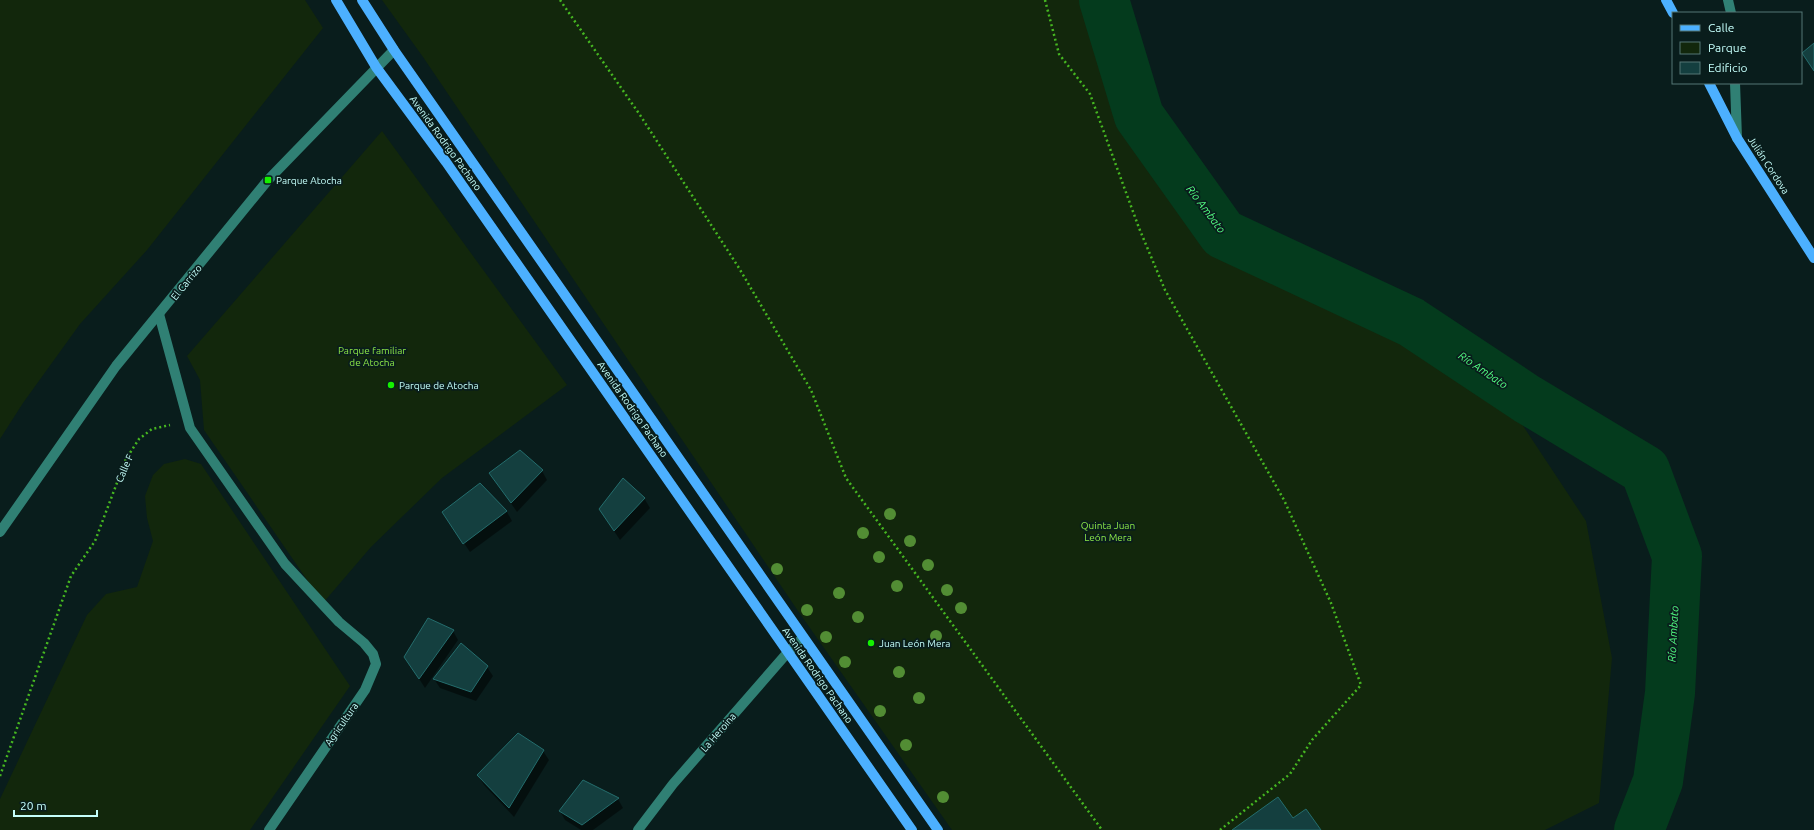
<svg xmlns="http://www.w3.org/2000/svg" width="1814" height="830" font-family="Ubuntu,sans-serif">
  <rect width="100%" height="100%" fill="#091d1c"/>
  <g fill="#12270c">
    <polygon points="0,0 305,0 323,28 147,250 80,324 23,403 0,439"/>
    <polygon points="382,0 1084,0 1122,125 1210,249 1402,339 1514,412 1586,521 1612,658 1599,803 1545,830 952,830 798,611 423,57"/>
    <polygon points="382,131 567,385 442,478 371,547 323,603 204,430 200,380 187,356"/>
    <polygon points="185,459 201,464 350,686 250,830 0,830 0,799 87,615 106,594 137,587 153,541 147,518 145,496 153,475 164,464"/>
  </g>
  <g fill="#0007">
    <polygon points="542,471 547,480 517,512 490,473"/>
    <polygon points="480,484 507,512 512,521 470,552 449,521"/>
    <polygon points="644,498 650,508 620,540 606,519"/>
    <polygon points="453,631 458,640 425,688 405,657"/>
    <polygon points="487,667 493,676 476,701 440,688 434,679"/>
    <polygon points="543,751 549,760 514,817 484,785 478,776"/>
    <polygon points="583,781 618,799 623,808 593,830 581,830 565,820 560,811"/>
  </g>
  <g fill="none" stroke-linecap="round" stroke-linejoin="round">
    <polyline stroke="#043b1d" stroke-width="50" points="1104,0 1139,116 1223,234 1411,322 1527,399 1645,470 1677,556 1670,693 1658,781 1639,830"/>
  </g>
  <g fill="#143f3f" stroke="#246d6d">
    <polygon points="1814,43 1814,71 1802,53"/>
    <polygon points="520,450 543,470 511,503 489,473"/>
    <polygon points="623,478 645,498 614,531 599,509"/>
    <polygon points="480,483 507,511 463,544 442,512"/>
    <polygon points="428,618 454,630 419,679 404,657"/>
    <polygon points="461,643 488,666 471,692 433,679"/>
    <polygon points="518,733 544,750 509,808 477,775"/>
    <polygon points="583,780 619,798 582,825 559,811"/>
    <polygon points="1278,797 1293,818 1306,809 1321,830 1232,830"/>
  </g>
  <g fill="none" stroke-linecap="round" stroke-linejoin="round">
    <g stroke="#46b721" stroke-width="2.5" stroke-dasharray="2 3" stroke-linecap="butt">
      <polyline points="560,0 640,115 739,268 811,390 846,478 1102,830"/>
      <polyline points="1045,0 1059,54 1090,94 1139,228 1165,290 1284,500 1331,603 1361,685 1312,740 1290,774 1220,830"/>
      <polyline points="0,776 71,576 95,541 126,459 139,439 152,429 170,425"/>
    </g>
    <g stroke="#308074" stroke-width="10">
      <polyline points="1728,0 1731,13"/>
      <polyline points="1735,83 1737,138"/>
      <polyline points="159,314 190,428 285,564 339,622 364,643 373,654 376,664 365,690 269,830"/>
      <polyline points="0,532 116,366 268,180 394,50"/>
      <polyline points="638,830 673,784 788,652 803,638"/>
    </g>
    <g stroke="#4cb0ff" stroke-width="10">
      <polyline points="336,0 376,67 446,162 912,830"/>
      <polyline points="362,0 394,50 938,830"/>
      <polyline points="1666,0 1673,13"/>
      <polyline points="1709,83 1737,138 1814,258"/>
    </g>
  </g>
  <g fill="#528d34">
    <circle cx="890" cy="514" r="6"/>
    <circle cx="863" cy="533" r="6"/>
    <circle cx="910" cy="541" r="6"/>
    <circle cx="879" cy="557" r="6"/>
    <circle cx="928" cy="565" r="6"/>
    <circle cx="777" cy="569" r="6"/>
    <circle cx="897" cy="586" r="6"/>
    <circle cx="947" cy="590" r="6"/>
    <circle cx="839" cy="593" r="6"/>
    <circle cx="961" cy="608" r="6"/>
    <circle cx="807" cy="610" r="6"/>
    <circle cx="858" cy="617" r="6"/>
    <circle cx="936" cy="636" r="6"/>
    <circle cx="826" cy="637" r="6"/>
    <circle cx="845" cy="662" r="6"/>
    <circle cx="899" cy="672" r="6"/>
    <circle cx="919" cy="698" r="6"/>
    <circle cx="880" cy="711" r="6"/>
    <circle cx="906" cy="745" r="6"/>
    <circle cx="943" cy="797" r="6"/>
  </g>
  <g fill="#15f000" stroke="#091d1c" stroke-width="1.5">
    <rect x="264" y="176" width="8" height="8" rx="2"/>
    <circle cx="391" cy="385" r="4"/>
    <circle cx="871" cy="643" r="4"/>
  </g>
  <g text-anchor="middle" stroke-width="3.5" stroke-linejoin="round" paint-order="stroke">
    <g font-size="10" fill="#c5fffb" stroke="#091d1c">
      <text transform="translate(446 143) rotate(54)" y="4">Avenida Rodrigo Pachano</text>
      <text transform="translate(1769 165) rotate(57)" y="4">Julián Cordova</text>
      <text transform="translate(186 282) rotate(-51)" y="4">El Carrizo</text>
      <text transform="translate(633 409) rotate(55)" y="4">Avenida Rodrigo Pachano</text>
      <text transform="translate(124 468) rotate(-66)" y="4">Calle F</text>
      <text transform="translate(818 675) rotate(55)" y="4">Avenida Rodrigo Pachano</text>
      <text transform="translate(341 724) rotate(-55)" y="4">Agricultura</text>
      <text transform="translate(718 732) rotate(-49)" y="4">La Heroina</text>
    </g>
    <g font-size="10" fill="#c5fffb" stroke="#091d1c" text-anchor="start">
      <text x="276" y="184">Parque Atocha</text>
      <text x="399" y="389">Parque de Atocha</text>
      <text x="879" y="647">Juan León Mera</text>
    </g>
    <g font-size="10" fill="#8ee947" stroke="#091d1c">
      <text x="372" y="354">Parque familiar<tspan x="372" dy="12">de Atocha</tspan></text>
      <text x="1108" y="529">Quinta Juan<tspan x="1108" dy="12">León Mera</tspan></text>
    </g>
    <g font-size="11" font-style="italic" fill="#53ff83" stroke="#091d1c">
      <text transform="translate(1206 209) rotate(53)" y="4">Río Ambato</text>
      <text transform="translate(1483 370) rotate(34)" y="4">Río Ambato</text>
      <text transform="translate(1673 634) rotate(-87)" y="4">Río Ambato</text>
    </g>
  </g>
  <rect x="1672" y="12" width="130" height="72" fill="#091d1c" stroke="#547775"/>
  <rect x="1680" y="25" width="20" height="6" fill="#4cb0ff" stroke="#547775"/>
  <text x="1708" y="32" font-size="12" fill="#c5fffb">Calle</text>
  <rect x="1680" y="42" width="20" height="12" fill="#12270c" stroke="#547775"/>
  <text x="1708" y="52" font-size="12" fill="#c5fffb">Parque</text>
  <rect x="1680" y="62" width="20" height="12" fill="#143f3f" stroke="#547775"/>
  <text x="1708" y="72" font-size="12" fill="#c5fffb">Edificio</text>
  <path d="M14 810v6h83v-6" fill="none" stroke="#c5fffb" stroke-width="2"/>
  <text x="20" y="810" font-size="12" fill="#c5fffb" stroke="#091d1c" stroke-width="3" paint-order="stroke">20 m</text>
</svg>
